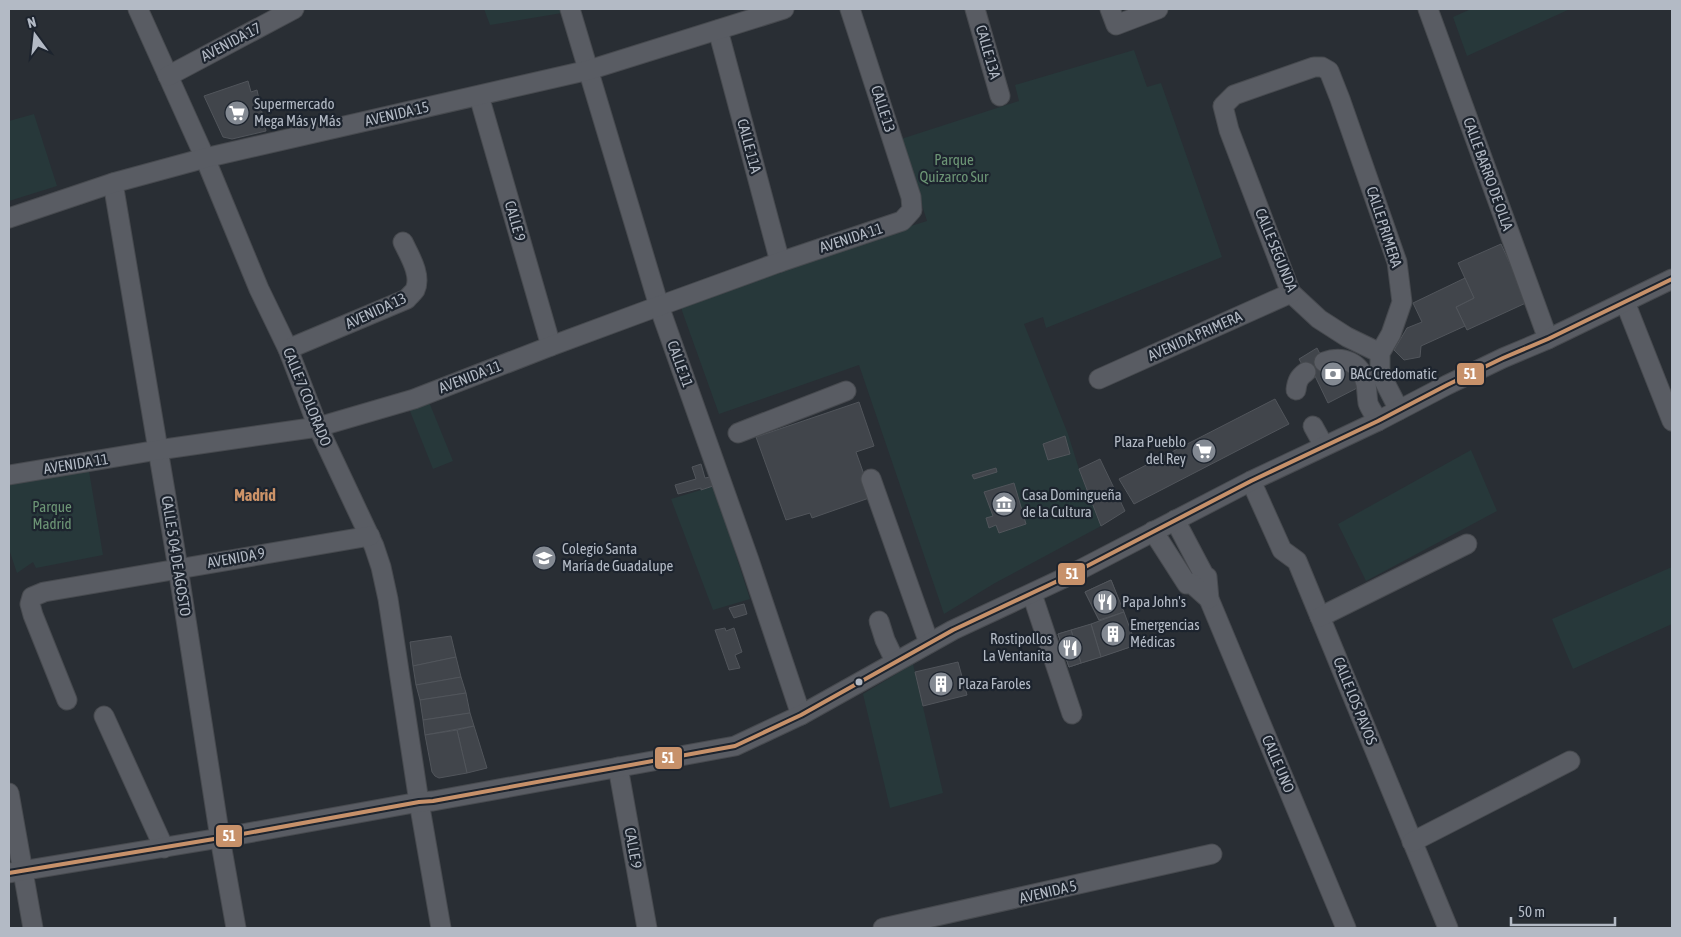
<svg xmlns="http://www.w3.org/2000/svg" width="1681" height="937" font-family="'Asap Condensed',sans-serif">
  <rect width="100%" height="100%" fill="#292e34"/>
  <g fill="#27383a">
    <polygon points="484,9 560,9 562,13 490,25"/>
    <polygon points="1471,9 1570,9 1467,56 1453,17"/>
    <polygon points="1134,50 1147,87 1161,83 1222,257 1046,328 1043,317 1024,324 1068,434 1079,469 1101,526 995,583 944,614 859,365 719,414 681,308 686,296 927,221 901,139 1019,101 1015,85"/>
    <polygon points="34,114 57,186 9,201 9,121"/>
    <polygon points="429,402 453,461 433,469 408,406"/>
    <polygon points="1471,450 1497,511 1366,581 1338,524"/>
    <polygon points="88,465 103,555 36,568 33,562 17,573 9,549 9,478"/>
    <polygon points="714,486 750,599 713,610 671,499"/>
    <polygon points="1672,567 1672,624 1573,669 1552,619"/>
    <polygon points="913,664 943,793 890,808 863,694"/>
  </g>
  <g fill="#41454b" stroke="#51555b">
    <polygon points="248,81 251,92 257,90 266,131 232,139 223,137 204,96"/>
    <polygon points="1501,244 1528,302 1467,330 1456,307 1474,298 1458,263"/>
    <polygon points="1465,278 1474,298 1456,307 1465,326 1421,346 1420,357 1404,360 1394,350 1407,328 1422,322 1413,303"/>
    <polygon points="1317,348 1327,368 1351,362 1363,385 1328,403 1315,376 1312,377 1306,372 1299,359"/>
    <polygon points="1275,399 1289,424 1134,504 1119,479"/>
    <polygon points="859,402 874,446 856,452 872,497 812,518 810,513 786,520 756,437"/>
    <polygon points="1065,436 1070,454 1048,460 1043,444"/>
    <polygon points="1100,459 1125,511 1101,526 1079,469"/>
    <polygon points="701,464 705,478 710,477 713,486 701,490 701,488 678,494 675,485 696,479 692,467"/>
    <polygon points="996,468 997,472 974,479 972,475"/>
    <polygon points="1014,483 1026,524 999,533 996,525 989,528 986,518 993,516 984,492"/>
    <polygon points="1111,580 1136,645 1069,667 1058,634 1100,622 1085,592"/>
    <polygon points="1111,580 1124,612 1099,620 1085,592"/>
    <polygon points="744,604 747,614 734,618 729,608"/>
    <polygon points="1124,612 1136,645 1101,657 1091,624"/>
    <polygon points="1091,624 1101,657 1081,663 1071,630"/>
    <polygon points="725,628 726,631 734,628 742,652 735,655 740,668 729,670 715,630"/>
    <polygon points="1071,630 1081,663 1069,667 1058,634"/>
    <polygon points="451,636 456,657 413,666 410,642"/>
    <polygon points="456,657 461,677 416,685 413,666"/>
    <polygon points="958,662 967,695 923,706 915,672"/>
    <polygon points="461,677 466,693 420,700 416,685"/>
    <polygon points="466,693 470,713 423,720 420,700"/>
    <polygon points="470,713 474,726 425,735 423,720"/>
    <polygon points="474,726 487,768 467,773 457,730"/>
    <polygon points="457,730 467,773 439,778 435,776 432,772 425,735"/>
  </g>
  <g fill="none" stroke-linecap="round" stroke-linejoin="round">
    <defs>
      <g id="minor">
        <polyline points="138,9 205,158 259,289 288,349 318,427 374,546 381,567 388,599 419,802 441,928"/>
        <polyline points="570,9 659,306 749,560 801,715"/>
        <polyline points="975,9 1000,96"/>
        <polyline points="1110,9 1116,25 1158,9"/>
        <polyline points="1428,9 1548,339"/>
        <polyline points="718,30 780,262"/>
        <polyline points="168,76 294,9"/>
        <polyline points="479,96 551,346"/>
        <polyline points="113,183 178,568 220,838 236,928"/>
        <polyline points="9,218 113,183 205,158 589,70 784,9"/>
        <polyline points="1625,302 1672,421"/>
        <path d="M288,349l119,-50c2,-3 6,-6 8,-9 7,-15 -6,-35 -12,-48"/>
        <polyline points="1380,353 1347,337 1319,319 1291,293 1229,130 1223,106 1234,95 1314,67 1322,67 1329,71 1340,99 1397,262 1402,302 1391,334 1380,353 1380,373 1399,410"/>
        <path d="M1324,362c19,-7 37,0 42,22 1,6 1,13 2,19 2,6 7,12 10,18"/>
        <polyline points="1099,379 1291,293"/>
        <path d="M1296,390c1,-9 3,-13 10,-18"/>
        <polyline points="1313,426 1324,446"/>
        <polyline points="738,433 846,391"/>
        <polyline points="9,475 158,450 318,427 414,399 551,346 659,306 780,262 902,221 912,210 911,197 850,9"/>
        <polyline points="871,479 929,643"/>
        <polyline points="1251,481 1282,550 1297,561 1448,928"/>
        <polyline points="1175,520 1204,575 1207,577 1209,599 1346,928"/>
        <polyline points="1153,531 1187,584 1191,583 1209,599"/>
        <polyline points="1032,594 1072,714"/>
        <polyline points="1320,617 1467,544"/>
        <polyline points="879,621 885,640 895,661"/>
        <polyline points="67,700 33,615 30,604 32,597 44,592 370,536"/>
        <polyline points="104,716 164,848"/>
        <polyline points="618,767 647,928"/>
        <polyline points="9,793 33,928"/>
        <polyline points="1412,842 1570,761"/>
        <polyline points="9,873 220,838 419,802 433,801 735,746 801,715 953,630 1064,578 1251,481 1378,421 1447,385 1503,358 1548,339 1672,279"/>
        <polyline points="883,928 1212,854"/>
      </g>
    </defs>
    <use href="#minor" stroke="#474a4f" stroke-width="21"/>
    <use href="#minor" stroke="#595c63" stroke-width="19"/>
    <defs>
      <polyline id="bus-1" points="9,873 220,838 419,802 433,801 735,746 801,715 953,630 1064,578 1251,481 1378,421 1447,385 1503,358 1548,339 1672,279"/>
    </defs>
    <use href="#bus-1" stroke="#1d242e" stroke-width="8"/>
    <use href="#bus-1" stroke="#c7916a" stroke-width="4"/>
  </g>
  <defs>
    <symbol id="supermarket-disc" viewBox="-11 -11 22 22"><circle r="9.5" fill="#838992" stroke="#1d242e"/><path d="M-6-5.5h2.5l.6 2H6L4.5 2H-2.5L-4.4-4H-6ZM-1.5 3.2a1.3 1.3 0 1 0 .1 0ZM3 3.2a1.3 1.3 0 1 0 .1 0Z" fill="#fff"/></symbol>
    <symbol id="bank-disc" viewBox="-11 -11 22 22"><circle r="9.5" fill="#838992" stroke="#1d242e"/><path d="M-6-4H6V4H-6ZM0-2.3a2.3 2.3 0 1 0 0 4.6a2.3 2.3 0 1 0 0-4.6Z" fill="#fff"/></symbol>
    <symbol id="museum-disc" viewBox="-11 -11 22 22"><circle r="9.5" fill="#838992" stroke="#1d242e"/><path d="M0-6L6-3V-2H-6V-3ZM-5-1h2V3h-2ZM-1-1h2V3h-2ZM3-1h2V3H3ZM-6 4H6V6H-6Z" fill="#fff"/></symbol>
    <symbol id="school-disc" viewBox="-11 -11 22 22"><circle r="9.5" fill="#838992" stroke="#1d242e"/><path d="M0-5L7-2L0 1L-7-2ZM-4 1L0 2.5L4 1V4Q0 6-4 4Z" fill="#fff"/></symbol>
    <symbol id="restaurant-disc" viewBox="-11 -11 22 22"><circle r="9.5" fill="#838992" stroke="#1d242e"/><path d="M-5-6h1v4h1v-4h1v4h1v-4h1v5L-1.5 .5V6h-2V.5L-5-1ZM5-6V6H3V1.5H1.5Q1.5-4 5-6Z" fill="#fff"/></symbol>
    <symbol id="building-disc" viewBox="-11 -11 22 22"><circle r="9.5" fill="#838992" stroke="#1d242e"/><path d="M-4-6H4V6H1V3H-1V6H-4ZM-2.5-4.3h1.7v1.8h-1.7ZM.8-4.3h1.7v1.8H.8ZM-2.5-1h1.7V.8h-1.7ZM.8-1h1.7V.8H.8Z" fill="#fff"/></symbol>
  </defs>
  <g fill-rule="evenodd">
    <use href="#supermarket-disc" x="223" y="99" width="28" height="28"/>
    <use href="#bank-disc" x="1319" y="360" width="28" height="28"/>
    <use href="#supermarket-disc" x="1190" y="437" width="28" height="28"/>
    <use href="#museum-disc" x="990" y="490" width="28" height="28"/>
    <use href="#school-disc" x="530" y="544" width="28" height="28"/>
    <use href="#restaurant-disc" x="1091" y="588" width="28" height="28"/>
    <use href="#building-disc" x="1099" y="620" width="28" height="28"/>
    <use href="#restaurant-disc" x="1056" y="634" width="28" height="28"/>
    <use href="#building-disc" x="927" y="670" width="28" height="28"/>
  </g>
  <circle fill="#b3bac5" stroke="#1d242e" stroke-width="2" cx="859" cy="682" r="4.5"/>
  <g text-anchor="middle" stroke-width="4.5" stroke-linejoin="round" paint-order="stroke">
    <g font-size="15" fill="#b3bac5" stroke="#1d242e">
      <text transform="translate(231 42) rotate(-28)" y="5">AVENIDA 17</text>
      <text transform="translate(988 52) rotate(74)" y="5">CALLE 13A</text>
      <text transform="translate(883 109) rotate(72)" y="5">CALLE 13</text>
      <text transform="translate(397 114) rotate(-13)" y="5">AVENIDA 15</text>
      <text transform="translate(749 146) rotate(75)" y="5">CALLE 11A</text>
      <text transform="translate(1488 174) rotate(70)" y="5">CALLE BARRO DE OLLA</text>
      <text transform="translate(515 221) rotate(74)" y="5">CALLE 9</text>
      <text transform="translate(1384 227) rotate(72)" y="5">CALLE PRIMERA</text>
      <text transform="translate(851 238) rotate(-18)" y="5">AVENIDA 11</text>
      <text transform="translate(1276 250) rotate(68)" y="5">CALLE SEGUNDA</text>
      <text transform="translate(376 311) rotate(-25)" y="5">AVENIDA 13</text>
      <text transform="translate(1195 336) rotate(-24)" y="5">AVENIDA PRIMERA</text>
      <text transform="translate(680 364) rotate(70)" y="5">CALLE 11</text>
      <text transform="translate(470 377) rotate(-21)" y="5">AVENIDA 11</text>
      <text transform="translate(307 397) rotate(68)" y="5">CALLE 7 COLORADO</text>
      <text transform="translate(76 464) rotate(-9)" y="5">AVENIDA 11</text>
      <text transform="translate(176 556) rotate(81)" y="5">CALLE 5 04 DE AGOSTO</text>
      <text transform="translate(236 558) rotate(-10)" y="5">AVENIDA 9</text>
      <text transform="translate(1355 701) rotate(68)" y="5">CALLE LOS PAVOS</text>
      <text transform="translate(1278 764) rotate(67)" y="5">CALLE UNO</text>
      <text transform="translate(633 848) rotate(80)" y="5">CALLE 9</text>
      <text transform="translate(1048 892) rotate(-13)" y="5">AVENIDA 5</text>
    </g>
    <g font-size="15" fill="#b3bac5" stroke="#1d242e" text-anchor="start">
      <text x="254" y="109">Supermercado<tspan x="254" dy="17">Mega Más y Más</tspan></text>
      <text x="1350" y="379">BAC Credomatic</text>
      <text x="1186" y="447" text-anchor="end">Plaza Pueblo<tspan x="1186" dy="17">del Rey</tspan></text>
      <text x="1022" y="500">Casa Domingueña<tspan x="1022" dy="17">de la Cultura</tspan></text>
      <text x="562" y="554">Colegio Santa<tspan x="562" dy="17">María de Guadalupe</tspan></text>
      <text x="1122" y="607">Papa John's</text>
      <text x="1130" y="630">Emergencias<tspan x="1130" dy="17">Médicas</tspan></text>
      <text x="1052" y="644" text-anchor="end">Rostipollos<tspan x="1052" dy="17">La Ventanita</tspan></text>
      <text x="958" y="689">Plaza Faroles</text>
    </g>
    <g font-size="15" fill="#6c9575" stroke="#1d242e">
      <text x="954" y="165">Parque<tspan x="954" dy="17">Quizarco Sur</tspan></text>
      <text x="52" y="512">Parque<tspan x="52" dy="17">Madrid</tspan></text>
    </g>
    <g font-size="16" font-weight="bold" fill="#cc9368" stroke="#1d242e">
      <text x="255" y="501">Madrid</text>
    </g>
  </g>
  <g stroke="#1d242e" stroke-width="2">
    <rect x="1456" y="362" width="29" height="24" rx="5" fill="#c7916a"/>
    <rect x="1057" y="562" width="29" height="24" rx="5" fill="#c7916a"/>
    <rect x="654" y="746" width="29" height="24" rx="5" fill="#c7916a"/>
    <rect x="215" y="824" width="28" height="24" rx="5" fill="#c7916a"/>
  </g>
  <g font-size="14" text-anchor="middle" font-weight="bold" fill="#fff">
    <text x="1470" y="379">51</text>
    <text x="1072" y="579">51</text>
    <text x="668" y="763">51</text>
    <text x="229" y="841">51</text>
  </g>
  <rect width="1681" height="937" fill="none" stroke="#b3bac5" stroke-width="20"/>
  <g transform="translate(35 35) rotate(345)" stroke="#1d242e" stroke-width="4" paint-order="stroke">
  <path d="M0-4L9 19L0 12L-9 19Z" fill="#b3bac5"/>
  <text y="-8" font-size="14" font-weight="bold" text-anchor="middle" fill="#b3bac5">N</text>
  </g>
  <path d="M1511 917v8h104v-8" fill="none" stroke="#b3bac5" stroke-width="2.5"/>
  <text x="1518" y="917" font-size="15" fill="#b3bac5" stroke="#1d242e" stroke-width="4" paint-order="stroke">50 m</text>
</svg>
